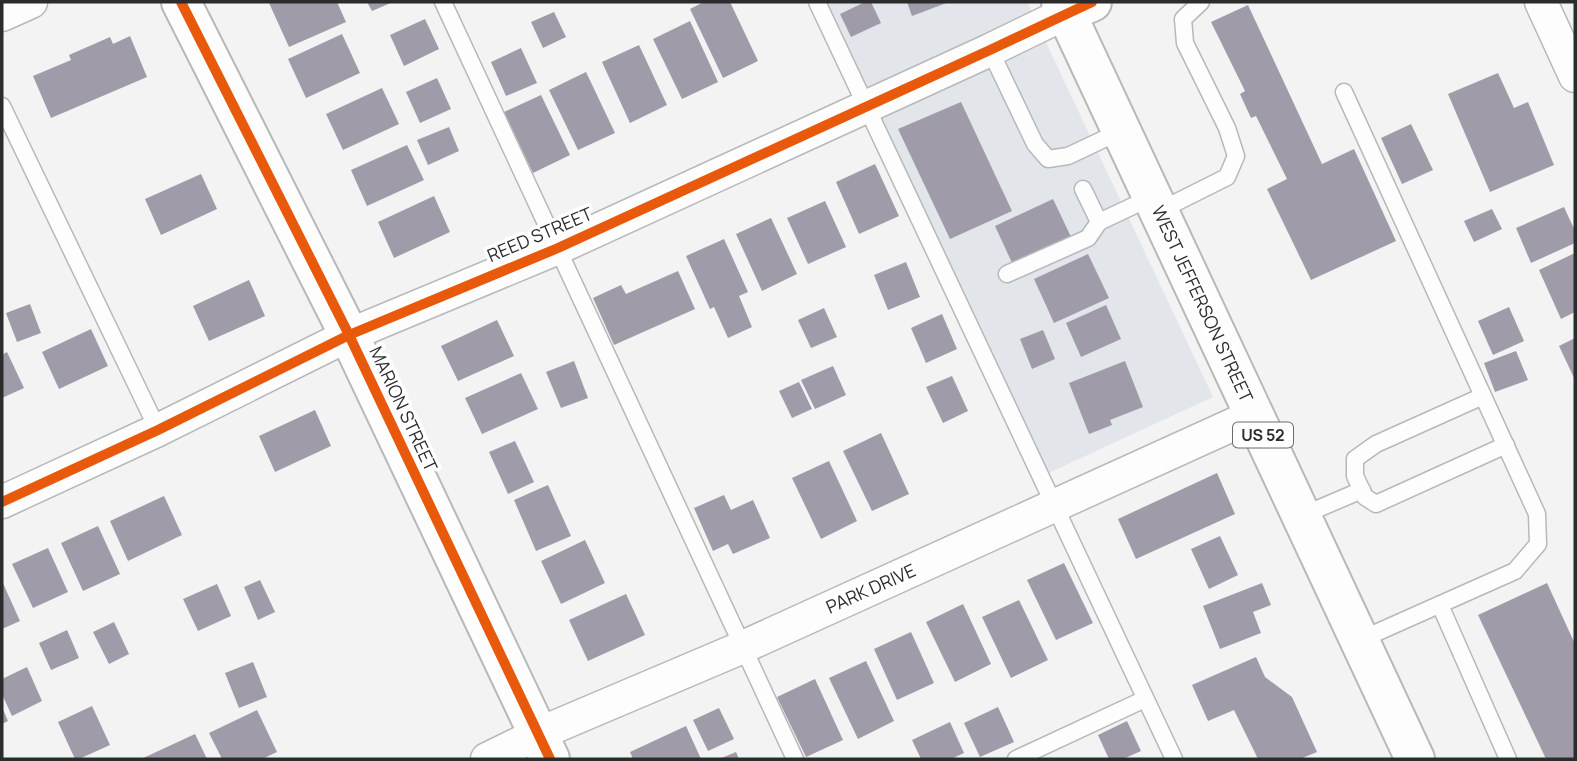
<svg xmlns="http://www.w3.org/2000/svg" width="1577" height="761" font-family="Manrope,sans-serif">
  <rect width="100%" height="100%" fill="#f3f3f4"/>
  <polygon fill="#e2e5ea" points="814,2 1027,2 1213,397 1042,476"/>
  <g fill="#a09ba8">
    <polygon points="272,2 337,2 346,22 289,47 269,3"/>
    <polygon points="367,2 393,2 372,11"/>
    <polygon points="704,2 730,2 758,61 723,78 690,9"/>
    <polygon points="865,2 871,2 881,23 851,37 840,14"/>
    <polygon points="907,2 949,2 912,16"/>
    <polygon points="1248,5 1322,164 1354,149 1396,241 1311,280 1267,189 1287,179 1256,116 1251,118 1240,94 1245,91 1211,22"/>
    <polygon points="554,12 566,37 543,48 531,22"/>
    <polygon points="425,19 439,49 404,66 390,35"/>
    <polygon points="690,21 718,82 682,99 653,39"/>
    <polygon points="342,34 360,73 306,98 288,59"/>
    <polygon points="130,36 147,77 51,118 33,76 71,60 69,55 110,37 113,44"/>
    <polygon points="639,45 667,105 630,123 602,62"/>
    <polygon points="521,48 537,83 506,96 491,62"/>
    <polygon points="586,72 615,133 578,150 549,90"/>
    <polygon points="1498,73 1514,108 1528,102 1554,165 1490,192 1448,94"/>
    <polygon points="437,78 451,109 420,123 406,92"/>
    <polygon points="382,88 399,124 343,150 326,114"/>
    <polygon points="541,95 570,155 533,173 504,112"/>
    <polygon points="961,102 1012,211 950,239 898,129"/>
    <polygon points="1411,124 1433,170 1402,184 1381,138"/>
    <polygon points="449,127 459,151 428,165 417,140"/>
    <polygon points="407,145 424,180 367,206 351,170"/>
    <polygon points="875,164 899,216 859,234 836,182"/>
    <polygon points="201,174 217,209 161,235 145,199"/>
    <polygon points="434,196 450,232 394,258 378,222"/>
    <polygon points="1053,199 1072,239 1013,265 995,226"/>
    <polygon points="825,201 846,247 808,264 787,218"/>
    <polygon points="1564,207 1575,231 1575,243 1531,263 1516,228"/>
    <polygon points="1492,209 1502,229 1474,242 1464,221"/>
    <polygon points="771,218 797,274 762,291 736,234"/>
    <polygon points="724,239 748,292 739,296 752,327 728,338 714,307 710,309 686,256"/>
    <polygon points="1575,253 1575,312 1561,319 1539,270"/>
    <polygon points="1088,254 1109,298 1054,323 1034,279"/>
    <polygon points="906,262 920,297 888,310 874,275"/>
    <polygon points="678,271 695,309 614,345 593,298 621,285 626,294"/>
    <polygon points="249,280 265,316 209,341 193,306"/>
    <polygon points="30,304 41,333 17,342 6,313"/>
    <polygon points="1106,305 1121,339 1081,357 1066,323"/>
    <polygon points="1509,307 1524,341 1493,355 1478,321"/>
    <polygon points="824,308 837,337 811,348 798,320"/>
    <polygon points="942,314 957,349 926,363 911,328"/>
    <polygon points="497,320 514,356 458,381 441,346"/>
    <polygon points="91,329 108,366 59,389 42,352"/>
    <polygon points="1043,330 1055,359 1032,369 1020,339"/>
    <polygon points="1575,338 1575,380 1559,346"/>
    <polygon points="1516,351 1528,380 1495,392 1484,363"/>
    <polygon points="7,352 24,388 2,398 2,355"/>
    <polygon points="574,361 588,398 561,408 546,372"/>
    <polygon points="1125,361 1143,407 1110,420 1112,425 1089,434 1069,383"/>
    <polygon points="833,366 846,395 815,409 801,380"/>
    <polygon points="521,373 538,409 482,434 465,398"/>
    <polygon points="952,376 968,411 943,423 926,387"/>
    <polygon points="799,382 812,409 792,418 779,391"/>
    <polygon points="315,410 331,446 275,472 259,436"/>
    <polygon points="881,433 909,494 872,511 843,451"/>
    <polygon points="515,441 534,482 508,494 489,452"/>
    <polygon points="829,461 857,521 821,539 792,478"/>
    <polygon points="1217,473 1235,514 1136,559 1118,519"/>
    <polygon points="548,485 571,536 536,551 514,500"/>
    <polygon points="724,495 731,510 753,500 770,538 733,554 728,544 713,551 694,508"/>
    <polygon points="164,496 182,535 128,561 110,521"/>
    <polygon points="98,526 120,574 83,591 61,543"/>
    <polygon points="1220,536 1238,575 1209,589 1191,549"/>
    <polygon points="585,540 605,583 561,604 541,561"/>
    <polygon points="48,548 68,592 33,608 12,564"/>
    <polygon points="1064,563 1093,623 1056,640 1027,580"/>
    <polygon points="260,580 275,612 258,620 244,587"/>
    <polygon points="2,581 20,621 2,629"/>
    <polygon points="1262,583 1271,605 1253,612 1261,633 1220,649 1203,606"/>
    <polygon points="1547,583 1575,644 1575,759 1546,759 1478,615"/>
    <polygon points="217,584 231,616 198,631 183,599"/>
    <polygon points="626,594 645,635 588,661 569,620"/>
    <polygon points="1019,600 1048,660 1011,678 982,617"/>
    <polygon points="963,604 991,664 955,682 926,622"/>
    <polygon points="114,622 129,654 109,664 93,632"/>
    <polygon points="67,630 79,658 51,670 39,643"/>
    <polygon points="911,632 934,683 897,700 874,649"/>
    <polygon points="1256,657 1265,677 1292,697 1317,752 1300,759 1258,759 1234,710 1208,721 1192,685"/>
    <polygon points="866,661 894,721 858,739 829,678"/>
    <polygon points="253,662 267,697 239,708 225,673"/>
    <polygon points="27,667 42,701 12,716 2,694 2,679"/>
    <polygon points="815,679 843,740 806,757 777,697"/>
    <polygon points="92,706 110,745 79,759 75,759 58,722"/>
    <polygon points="2,707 8,721 2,724"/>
    <polygon points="998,707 1014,742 980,757 964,723"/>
    <polygon points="719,708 734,739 708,751 693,720"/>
    <polygon points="257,710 277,752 262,759 222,759 209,733"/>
    <polygon points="1127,721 1141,751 1123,759 1109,759 1098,735"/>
    <polygon points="950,722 964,753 951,759 921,759 912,740"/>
    <polygon points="686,726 701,759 633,759 630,752"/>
    <polygon points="195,734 207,759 141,759"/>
    <polygon points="736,752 739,759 719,759"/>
  </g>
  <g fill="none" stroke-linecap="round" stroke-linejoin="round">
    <defs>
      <g id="service">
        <polyline points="443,2 795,759"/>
        <polyline points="817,2 1174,759"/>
        <polyline points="990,50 1035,144 1048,159 1068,156 1121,131"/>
        <polyline points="1344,92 1537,514 1538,544 1515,571 1360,640"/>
        <polyline points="2,106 158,430"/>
        <polyline points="1159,211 1227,177 1236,156 1227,128 1185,43 1183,19 1201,2"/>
        <polyline points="1099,222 1152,197"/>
        <polyline points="1007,274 1088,238 1099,222 1083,189"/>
        <polyline points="1483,396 1376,444 1355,459 1355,476 1365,497 1376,504 1506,445"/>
        <polyline points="1301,516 1362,490"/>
        <polyline points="1440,605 1508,759"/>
        <polyline points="1016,759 1145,699"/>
      </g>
      <g id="minor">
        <polyline points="1541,2 1575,76"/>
        <polyline points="2,15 31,2"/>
        <polyline points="2,502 158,430 349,335 558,248 990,50 1066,13"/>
        <polyline points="487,759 538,734 743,647 1254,415"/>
      </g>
      <g id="tertiary">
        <polyline points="181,2 349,335 550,759"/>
        <polyline points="1066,13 1092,2"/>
      </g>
      <polyline id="primary" points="1061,2 1415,759"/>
    </defs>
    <use href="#service" stroke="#b8b8b8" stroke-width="19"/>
    <use href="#minor" stroke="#b8b8b8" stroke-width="35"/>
    <use href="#tertiary" stroke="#b8b8b8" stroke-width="42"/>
    <use href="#primary" stroke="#b8b8b8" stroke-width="42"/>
    <use href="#service" stroke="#fdfdfd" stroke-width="16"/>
    <use href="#minor" stroke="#fdfdfd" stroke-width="32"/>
    <use href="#tertiary" stroke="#fdfdfd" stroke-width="38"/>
    <use href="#primary" stroke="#fdfdfd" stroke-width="38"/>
    <defs>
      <g id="cycleway">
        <polyline points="181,2 349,335 550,759"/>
        <polyline points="2,502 158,430 349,335 558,248 990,50 1092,2"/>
      </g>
    </defs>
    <use href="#cycleway" stroke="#fff" stroke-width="15"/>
    <use href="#cycleway" stroke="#e8590c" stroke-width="10"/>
  </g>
  <g text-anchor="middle" stroke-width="7" stroke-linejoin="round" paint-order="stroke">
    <rect fill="#fff" stroke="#6b6b6b" stroke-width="2" x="1233" y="422.5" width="60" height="25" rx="5"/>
    <g font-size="16" font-weight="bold" fill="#2c2c2c">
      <text x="1263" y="441">US 52</text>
    </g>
    <g font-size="18" fill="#2c2c2c" stroke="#fff">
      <text transform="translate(540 235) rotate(-23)" y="6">REED STREET</text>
      <text transform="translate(1202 304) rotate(65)" y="6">WEST JEFFERSON STREET</text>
      <text transform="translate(403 409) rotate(65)" y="6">MARION STREET</text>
      <text transform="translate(871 589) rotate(-24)" y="6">PARK DRIVE</text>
    </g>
  </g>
  <rect width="1577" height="761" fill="none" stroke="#2c2c2c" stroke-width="7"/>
</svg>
